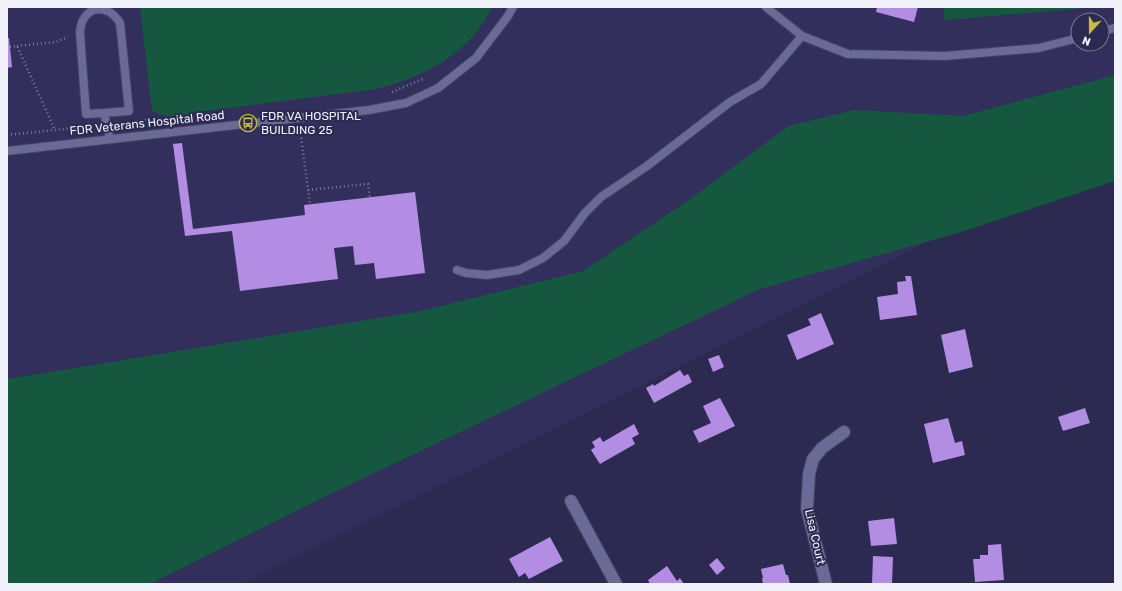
<svg xmlns="http://www.w3.org/2000/svg" width="1122" height="591" font-family="Rubik,sans-serif">
  <rect width="100%" height="100%" fill="#2c2a51"/>
  <path fill="#322f5d" fill-rule="evenodd" d="M7,7h1108v146l-148,69 -421,211 -306,151h-233zM1078,20h24v24h-24z"/>
  <g fill="#16583f">
    <path d="M140,7h353c-6,9 -12,20 -19,28 -25,29 -61,45 -98,54l-186,24c-16,7 -23,4 -38,-2z"/>
    <polygon points="943,7 1099,7 945,20"/>
    <polygon points="1115,75 1115,181 968,230 760,289 324,497 150,584 7,584 7,379 416,312 583,271 683,204 789,126 855,110 963,116"/>
  </g>
  <g fill="#b38ce3">
    <polygon points="877,7 918,7 914,22 876,12"/>
    <polygon points="7,38 9,38 12,67 7,68"/>
    <polygon points="182,143 193,229 305,215 304,205 415,192 425,273 376,279 374,263 355,265 353,246 334,248 338,279 240,291 232,231 185,236 173,144"/>
    <polygon points="905,276 911,276 917,315 880,320 877,297 898,294 897,282 906,281"/>
    <polygon points="821,313 834,344 797,360 787,335 811,325 808,319"/>
    <polygon points="965,329 973,367 949,373 941,335"/>
    <polygon points="719,355 724,367 713,372 708,359"/>
    <polygon points="680,370 684,376 688,374 692,382 654,403 646,388 653,384 654,386"/>
    <polygon points="720,398 735,426 699,443 693,431 711,423 703,406"/>
    <polygon points="1085,408 1090,423 1063,431 1058,417"/>
    <polygon points="948,418 955,443 962,441 965,455 933,463 924,424"/>
    <polygon points="634,424 639,434 632,438 635,444 600,464 591,450 595,447 592,442 600,437 603,442"/>
    <polygon points="894,518 897,544 871,546 868,521"/>
    <polygon points="550,537 563,561 529,579 525,573 519,577 509,559"/>
    <polygon points="1001,544 1004,580 975,582 973,559 980,559 980,555 988,555 988,545"/>
    <polygon points="873,556 893,557 892,584 872,584"/>
    <polygon points="717,558 725,568 717,575 709,565"/>
    <polygon points="783,564 786,575 788,575 790,584 763,584 762,578 763,578 761,569"/>
    <polygon points="667,566 677,581 680,578 684,584 650,584 648,580"/>
  </g>
  <g fill="none" stroke-linecap="round" stroke-linejoin="round">
    <defs>
      <g id="service">
        <polyline points="766,7 802,36 848,54 945,56 1039,48 1078,38"/>
        <polyline points="1102,31 1115,28"/>
        <path d="M104,113l-18,1 -6,-81c1,-27 27,-32 40,-10l9,88 -25,2 6,26"/>
        <polyline points="7,151 369,110 406,103 438,88 476,58 508,16 513,7"/>
        <polyline points="457,270 466,273 487,275 519,270 543,258 564,241 585,213 601,197 647,166 730,102 761,84 802,36"/>
      </g>
      <g id="minor">
        <polyline points="571,501 616,584"/>
        <polyline points="826,584 807,509 809,474 813,459 822,448 844,432"/>
      </g>
    </defs>
    <use href="#service" stroke="#454261" stroke-width="10"/>
    <use href="#minor" stroke="#454261" stroke-width="14"/>
    <g stroke="#7d7c97" stroke-width="2.5" stroke-dasharray="1 3" stroke-linecap="butt">
      <polyline points="17,46 56,42 68,37"/>
      <polyline points="10,47 17,46 55,130"/>
      <polyline points="392,92 423,79"/>
      <polyline points="137,121 155,119 160,120"/>
      <polyline points="300,130 310,204"/>
      <polyline points="7,135 84,127"/>
      <polyline points="308,190 368,184 370,197"/>
    </g>
    <use href="#service" stroke="#6a6a96" stroke-width="8"/>
    <use href="#minor" stroke="#6a6a96" stroke-width="12"/>
  </g>
  <defs>
    <symbol id="bus-ring" viewBox="-11 -11 22 22"><circle r="9.5" fill="#2c2a51" stroke="#c7bb3b" stroke-width="1.5"/><path d="M-5-6H5V4H4V6H2V4H-2V6H-4V4H-5ZM-3.5-4V0h7V-4ZM-3.5 1.2v1.5H-2V1.2ZM2 1.2v1.5H3.5V1.2Z" fill="#c7bb3b"/></symbol>
  </defs>
  <g fill-rule="evenodd">
    <use href="#bus-ring" x="238" y="113" width="20" height="20"/>
  </g>
  <g text-anchor="middle" stroke-width="4" stroke-linejoin="round" paint-order="stroke">
    <g font-size="12" fill="#f1f2fc" stroke="#2c2a51" text-anchor="start">
      <text x="261" y="120">FDR VA HOSPITAL<tspan x="261" dy="14">BUILDING 25</tspan></text>
    </g>
    <g font-size="12" fill="#f1f2fc" stroke="#2c2a51">
      <text transform="translate(147 123) rotate(-6)" y="4">FDR Veterans Hospital Road</text>
      <text transform="translate(815 537) rotate(77)" y="4">Lisa Court</text>
    </g>
  </g>
  <rect width="1122" height="591" fill="none" stroke="#f1f2fc" stroke-width="16"/>
  <g transform="translate(1090 32) rotate(201)"><circle r="19" fill="#2c2a51" stroke="#7b7a95"/>
  <path d="M0-3L7 15L0 10L-7 15Z" fill="#c7bb3b"/>
  <text y="-6" font-size="11" font-weight="bold" text-anchor="middle" fill="#f1f2fc">N</text>
  </g>
</svg>
